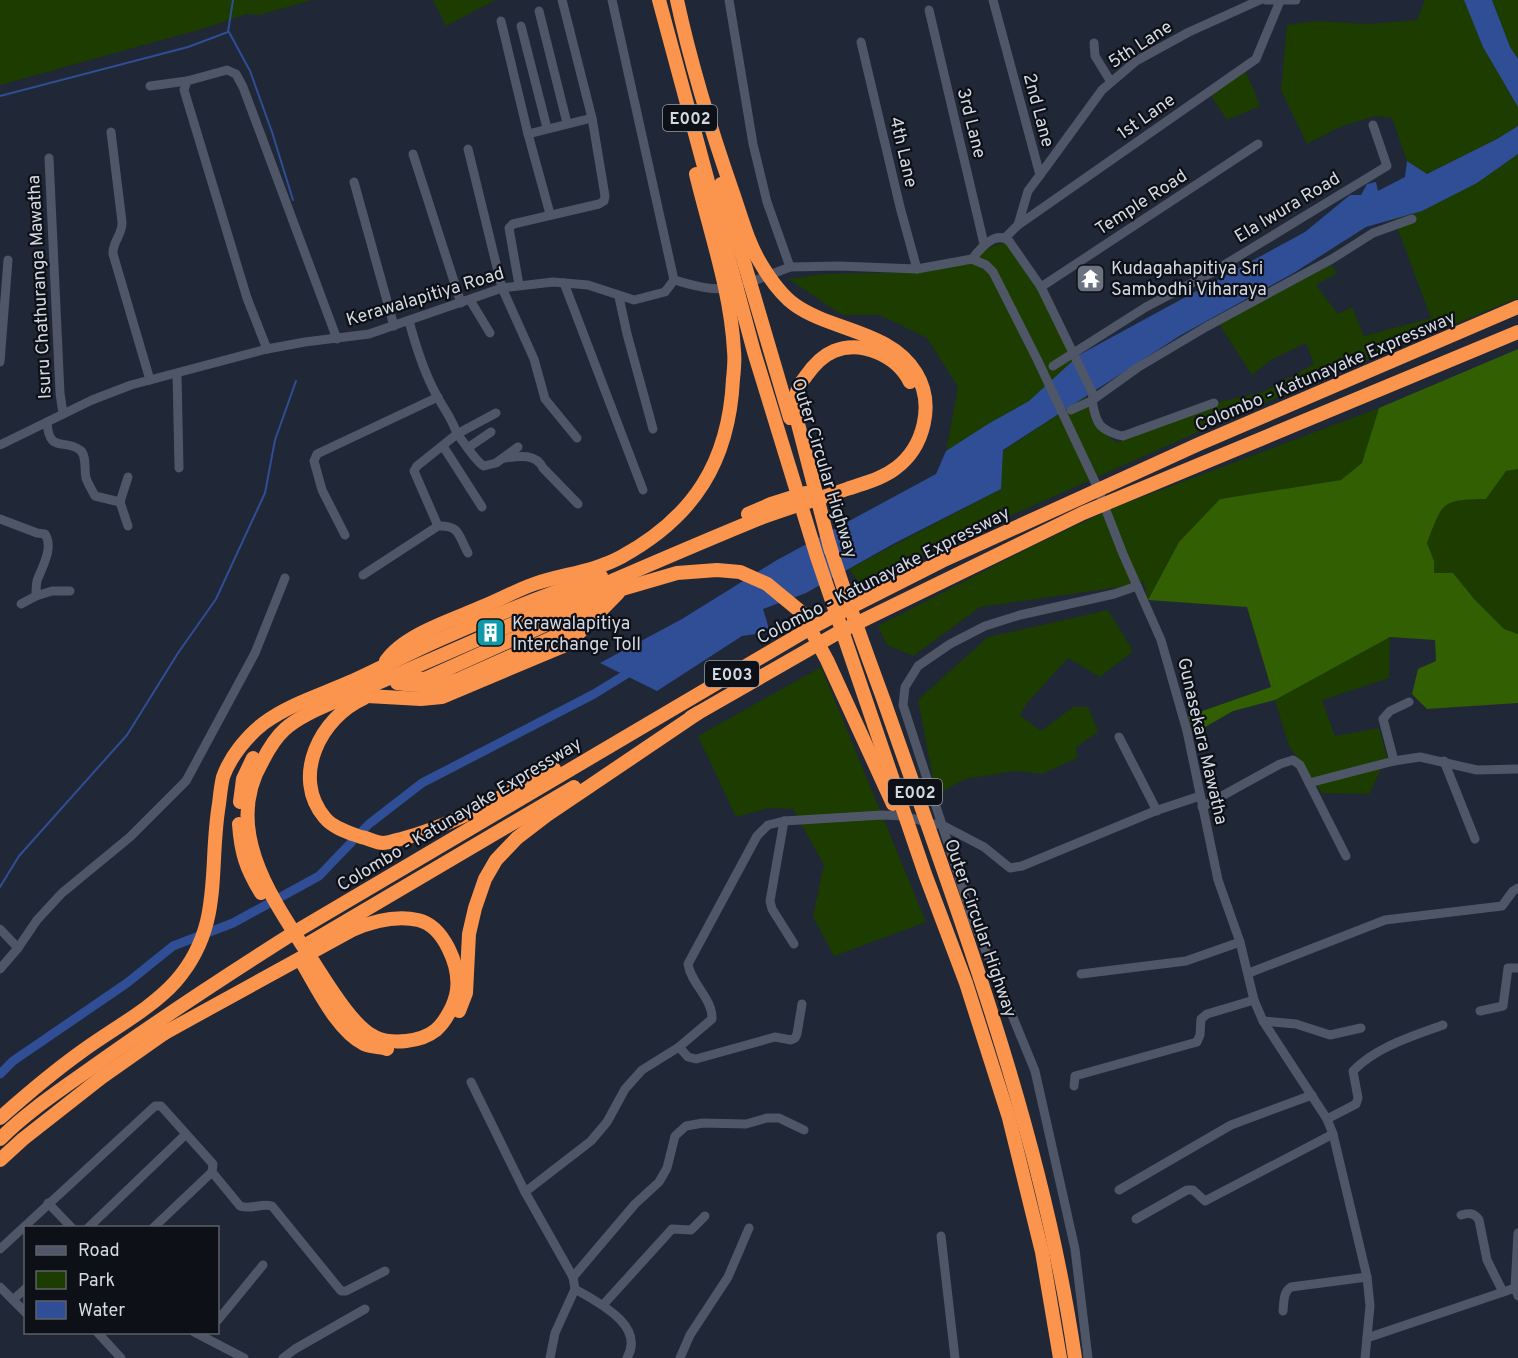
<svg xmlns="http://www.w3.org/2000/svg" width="1518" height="1358" font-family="Overpass,sans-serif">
  <rect width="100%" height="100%" fill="#202736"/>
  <g fill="#1c3c00">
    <polygon points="0,0 312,0 259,15 246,14 212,26 0,85"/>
    <polygon points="433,0 495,0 446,26"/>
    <polygon points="1425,0 1464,0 1483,47 1518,107 1518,126 1497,139 1427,174 1407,161 1392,118 1375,116 1340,127 1307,144 1281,90 1287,25 1315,21 1368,24 1417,20"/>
    <polygon points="1492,0 1518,0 1518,59 1510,47"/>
    <polygon points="1246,72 1260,106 1227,120 1210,94"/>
    <polygon points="1518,154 1518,298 1247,410 860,583 849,569 1001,489 1003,451 1086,396 1092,421 1116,443 1219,402 1263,392 1314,364 1306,343 1271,360 1252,375 1219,324 1330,263 1337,273 1316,285 1338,314 1352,307 1364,336 1431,318 1394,219 1422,211 1477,183"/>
    <polygon points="1005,242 1040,290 1073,361 1029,401 988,424 946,451 958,387 927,338 880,315 842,315 789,279 825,274 926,272"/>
    <polygon points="1379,408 1362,464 1341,480 1220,499 1179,542 1148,600 1143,581 1120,587 980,607 913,656 887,645 878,626 1033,546 1113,508"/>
    <path d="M1518,469v165l-14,-5 -29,-29 -22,-27h-19v-12l-7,-18c16,-42 14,-43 59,-44l20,-28z"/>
    <polygon points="1108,610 1133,651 1100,677 1068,658 1027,703 1020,715 1041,731 1073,707 1088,707 1098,732 1076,747 1077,758 1042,774 1015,771 965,779 936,795 918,700 988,637"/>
    <polygon points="1390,637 1389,678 1322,700 1335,736 1379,728 1387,757 1369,794 1322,793 1289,746 1275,700"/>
    <polygon points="821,667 926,922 834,956 813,916 824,865 793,809 768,808 736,817 698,736"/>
  </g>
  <path fill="#315f02" d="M1518,349v120l-12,2 -20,28c-45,1 -43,2 -59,44l7,18v12h19l22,27 29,29 14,5v69l-91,6 -15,-15 6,-25 18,-8 -1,-21 -45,-3 -115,63 -42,11 -40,23 -5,-18 83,-29 -24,-80 -99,-7 31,-58 41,-43 121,-19 21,-17 17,-55z"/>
  <g fill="#2f4e96">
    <polygon points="1464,0 1492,0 1510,47 1518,59 1518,107 1483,47"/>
    <polygon points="1518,126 1518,154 1477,183 1422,211 1366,227 1292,274 1181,335 1003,450 1001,489 893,544 806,593 763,609 770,632 742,636 657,691 600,663 682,619 777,560 936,474 946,451 988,424 1029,401 1079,355 1305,232 1350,195 1361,195 1367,184 1376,182 1378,191 1405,177 1407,161 1427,174 1497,139"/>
  </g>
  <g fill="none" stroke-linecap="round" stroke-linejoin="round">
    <g stroke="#2f4e96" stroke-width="2">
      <polyline points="229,32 250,71 272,132 293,200"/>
      <polyline points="0,96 188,47 228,32 233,0"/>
      <polyline points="0,887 19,856 127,735 178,653 216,599 265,493 275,440 296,381"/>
    </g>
    <polyline stroke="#2f4e96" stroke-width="9" points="0,1074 13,1061 127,983 173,946 233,923 319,876 369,824 422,783 594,694 633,670"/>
    <g stroke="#4e5667" stroke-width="9">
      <polyline points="612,0 674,280"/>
      <polyline points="729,0 753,144 767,202 790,267"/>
      <polyline points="993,0 1040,175 1028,191 1018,225"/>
      <polyline points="1266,0 1296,0"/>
      <polyline points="929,10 984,244"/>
      <polyline points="539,11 567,123"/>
      <polyline points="501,21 528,134"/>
      <polyline points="521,26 547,128"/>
      <polyline points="861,42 900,207 917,269"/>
      <polyline points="1094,43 1095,56 1111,82"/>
      <polyline points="150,86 187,81"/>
      <path d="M111,132l11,90c1,12 -10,20 -9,32l37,126"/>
      <polyline points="468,149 502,288 534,359 545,399 577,438"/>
      <polyline points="413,154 461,303"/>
      <polyline points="49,158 60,393 63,414"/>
      <polyline points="1040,175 1102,90 1136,61 1189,32 1260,0"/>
      <polyline points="354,182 394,326"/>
      <polyline points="550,214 528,134 592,118"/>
      <polyline points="1005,238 1018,225 1256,59 1280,1"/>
      <path d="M972,259c8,-10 23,-29 37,-18l32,46 52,107c-2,8 2,25 8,32 5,5 15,9 22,10l91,-33"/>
      <polyline points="564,283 643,490"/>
      <polyline points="746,284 790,267 839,266 917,269 972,259 986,265 993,272 1037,359 1095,482 1123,554 1161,640 1187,731 1218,880 1240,942 1254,1000 1263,1021 1327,1119 1333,1134 1367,1277 1370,1306 1365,1358"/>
      <polyline points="519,285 509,228 513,224 599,204 604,201 605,196 592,118 562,0"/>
      <polyline points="1041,287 1258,144"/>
      <polyline points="619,297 627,334 653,429"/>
      <polyline points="470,300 490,333"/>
      <path d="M409,321c7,26 15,52 28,75 8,15 15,22 20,38l-40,32 -3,5 24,55"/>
      <polyline points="267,349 247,298 184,90 187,81 227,70 236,74 243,87 337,339"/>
      <polyline points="0,362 8,260"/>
      <polyline points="1053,366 1146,307 1211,273 1387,166 1373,125"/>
      <polyline points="177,374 179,468"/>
      <polyline points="1071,410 1091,401 1137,368 1206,327 1332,259 1373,233 1412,219"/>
      <path d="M496,413l-39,21c8,9 18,27 27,32l12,-3 22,-16"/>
      <path d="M47,422c2,32 17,16 33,28 7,5 4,20 6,28 2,6 6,12 9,18l25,6 8,24"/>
      <path d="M0,445l92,-45 39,-15 136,-36 38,-7 64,-8 133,-46 51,-6 35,3 46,15 31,-8 9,-12c19,5 36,11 56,8"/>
      <polyline points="443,446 482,507"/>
      <polyline points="469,447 491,432"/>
      <path d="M505,458c14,-2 31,-5 38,10l35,36"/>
      <polyline points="120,502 128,477"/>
      <path d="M0,519l37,14 8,1c9,14 -3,33 -8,47 -1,5 -1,10 -1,15l16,-5h18"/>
      <polyline points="345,535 322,490 314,461 317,454 438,397"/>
      <path d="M363,575l75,-49c22,-1 20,9 30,27"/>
      <polyline points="21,604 36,596"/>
      <polyline points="1119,737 1157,811"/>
      <polyline points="1394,761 1383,719 1390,711 1409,702"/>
      <polyline points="1444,761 1475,839"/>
      <polyline points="1309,783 1394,761 1420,757 1477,770 1518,769"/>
      <polyline points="1202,807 1280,764 1293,760 1300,765 1346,856"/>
      <polyline points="784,821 770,901 772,909 794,944"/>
      <polyline points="0,929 18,948"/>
      <polyline points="0,969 18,948 37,920 62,893 130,837 186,781 255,653 285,578"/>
      <polyline points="1249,973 1385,920 1502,906 1513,891 1518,888"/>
      <polyline points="1081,974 1186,961 1240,942"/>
      <polyline points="1480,1011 1503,1006 1508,968 1518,968"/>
      <polyline points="1263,1021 1296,1024 1330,1035 1361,1028"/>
      <polyline points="679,1047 688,1057 696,1059 775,1037 791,1040 795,1038 797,1034 802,1004"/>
      <polyline points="471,1082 525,1192"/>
      <polyline points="1074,1086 1075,1076 1197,1042 1200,1035 1201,1019 1207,1014 1254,1000"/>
      <path d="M1327,1119l29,-15 2,-6 -5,-27c23,-24 60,-35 90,-46"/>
      <path d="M212,1172l28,34c11,4 21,-3 32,0l69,85h5l39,-20"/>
      <polyline points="1119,1190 1231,1125 1312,1095"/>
      <polyline points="48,1203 72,1228"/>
      <path d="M1461,1215c8,-2 13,-3 18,5l8,40 16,32"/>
      <polyline points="1136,1219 1187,1190 1193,1190 1205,1201 1333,1134"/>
      <polyline points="88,1228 186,1134"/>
      <polyline points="941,1236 955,1358"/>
      <polyline points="0,1249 155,1106 161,1106 213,1164 212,1172 153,1228"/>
      <polyline points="573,1277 635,1204 659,1182 667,1168 675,1136 686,1126 703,1123 746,1124 767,1118 779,1118 804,1130"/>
      <polyline points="0,1287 13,1300"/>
      <polyline points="26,1288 13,1300 26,1313"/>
      <polyline points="1515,1288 1518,1233"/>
      <path d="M575,1289c22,13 71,36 52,69"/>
      <polyline points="603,1305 672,1229 691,1230 705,1216"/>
      <path d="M1283,1311c1,-9 0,-19 8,-24l76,-10"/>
      <polyline points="218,1320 263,1265"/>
      <polyline points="97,1332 121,1358"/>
      <polyline points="194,1332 244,1358"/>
      <polyline points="1367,1338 1515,1288 1518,1296"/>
      <polyline points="283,1358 295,1349 365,1309"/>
      <path d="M550,1358l5,-25 20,-44 -2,-12 -48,-85 66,-51 16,-19 18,-33 17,-19 37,-23 33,-28c1,-20 -21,-35 -24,-55l69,-128 11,-11 16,-4 98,-6 22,1 29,8h7l44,23 26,21 12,-2 133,-55 45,-15"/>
      <polyline points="680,1358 690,1335 728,1277 749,1228"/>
      <polyline points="1088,1358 1075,1249 1035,1071 973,920 903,705 905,687 918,666 950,644 985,626 1020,615 1114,594 1137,586"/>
    </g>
    <g stroke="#fb944c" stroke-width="14">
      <polyline points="659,0 754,352 817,557 925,874 966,983 1009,1118 1042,1252 1060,1358"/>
      <polyline points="721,184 790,418"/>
      <polyline points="748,514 771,504 806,493"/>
      <path d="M829,543c16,53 36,106 55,158 75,215 158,430 191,657"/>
      <path d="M831,551l-34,-131c-1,-6 -3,-13 -2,-19 0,-8 6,-19 11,-25 7,-10 16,-20 28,-25 28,-11 63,5 76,31"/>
      <path d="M386,661c18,-27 69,-42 98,-55 17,-7 33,-16 50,-22 29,-10 59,-12 87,-27 73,-40 108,-95 112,-178 1,-9 2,-19 1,-28 -3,-59 -24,-119 -38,-177"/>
      <polyline points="409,678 425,679 569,614 602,596 622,589 677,573 717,570 740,572 767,584 801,612 827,660 893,804"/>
      <path d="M397,683c23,3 41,4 63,-4l103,-46 22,-22"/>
      <polyline points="367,696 421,699 442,697 568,644 618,593"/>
      <path d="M364,698c-43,19 -74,79 -39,120 8,10 25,15 36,19 7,1 15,6 22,6 5,0 13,-3 18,-4 54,-14 104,-45 153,-70"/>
      <polyline points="691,717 841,631 1083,513 1518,332"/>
      <polyline points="240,802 243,779 253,758"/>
      <path d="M239,824c2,29 7,44 22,69"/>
      <polyline points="304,946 574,787"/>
      <path d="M300,959c16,26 36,71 64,85 7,3 16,3 23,5"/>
      <polyline points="459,1011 466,993 469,934 475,908 485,879 496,860 517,838 547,815 698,713"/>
      <path d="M159,1036l193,-106c21,-9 43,-15 66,-10 26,6 42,46 39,70 -2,14 -11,31 -21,40 -15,12 -44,15 -61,7 -23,-10 -51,-59 -65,-80 -37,-57 -88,-127 -48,-195 6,-12 13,-24 23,-33 17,-15 41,-23 60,-32 138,-59 274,-121 413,-178 29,-11 60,-20 89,-30 17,-6 35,-10 49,-21 28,-21 39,-64 20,-95 -25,-42 -84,-42 -121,-68 -15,-11 -25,-26 -34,-41 -13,-21 -20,-48 -28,-71 -22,-63 -42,-128 -56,-193"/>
      <path d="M0,1118c26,-23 53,-46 81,-66 31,-23 69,-42 95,-71 48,-55 32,-112 43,-177 1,-8 2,-19 4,-27 7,-20 24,-41 41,-54 26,-19 57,-28 86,-41 29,-13 57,-28 86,-41 54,-24 109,-46 165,-65"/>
      <path d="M0,1139c28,-28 62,-50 94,-73 66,-47 133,-91 201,-134l361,-213 153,-90 38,-20 95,-48 257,-117 319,-137"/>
      <polyline points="0,1160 23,1139 102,1077 166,1032"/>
    </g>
  </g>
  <defs>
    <symbol id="temple-square" viewBox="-11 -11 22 22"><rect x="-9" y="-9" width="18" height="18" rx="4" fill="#6b7280" stroke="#0d1017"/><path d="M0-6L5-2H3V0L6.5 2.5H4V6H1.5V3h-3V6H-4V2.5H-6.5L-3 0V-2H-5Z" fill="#fff"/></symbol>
    <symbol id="building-square" viewBox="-11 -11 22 22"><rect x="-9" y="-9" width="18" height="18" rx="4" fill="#0f9aa8" stroke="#0d1017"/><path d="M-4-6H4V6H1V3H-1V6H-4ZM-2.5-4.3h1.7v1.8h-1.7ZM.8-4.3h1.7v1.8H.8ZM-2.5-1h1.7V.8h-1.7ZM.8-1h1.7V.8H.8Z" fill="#fff"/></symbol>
  </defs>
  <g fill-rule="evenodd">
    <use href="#temple-square" x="1074" y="262" width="33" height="33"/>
    <use href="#building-square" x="474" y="616" width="33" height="33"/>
  </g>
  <g text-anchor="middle" stroke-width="4.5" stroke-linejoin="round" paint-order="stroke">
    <g fill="#0d1017" stroke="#989ca5" stroke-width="1.5">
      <rect x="663" y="105" width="54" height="26" rx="4.5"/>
      <rect x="705" y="661" width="54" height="26" rx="4.5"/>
      <rect x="888" y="779" width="54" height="26" rx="4.5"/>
    </g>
    <g font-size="16" font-weight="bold" fill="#d4d8e2">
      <text x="690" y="124">E002</text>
      <text x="732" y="680">E003</text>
      <text x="915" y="798">E002</text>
    </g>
    <g font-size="18" fill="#d4d8e2" stroke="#0d1017">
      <text transform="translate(1140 44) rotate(-33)" y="6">5th Lane</text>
      <text transform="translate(1039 110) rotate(75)" y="6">2nd Lane</text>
      <text transform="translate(1146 116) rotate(-35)" y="6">1st Lane</text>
      <text transform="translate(972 123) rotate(76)" y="6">3rd Lane</text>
      <text transform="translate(904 152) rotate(77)" y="6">4th Lane</text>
      <text transform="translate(1141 202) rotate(-33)" y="6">Temple Road</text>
      <text transform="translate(1287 207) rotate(-31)" y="6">Ela Iwura Road</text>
      <text transform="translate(39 287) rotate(-93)" y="6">Isuru Chathuranga Mawatha</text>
      <text transform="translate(425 296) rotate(-17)" y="6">Kerawalapitiya Road</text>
      <text transform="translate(1325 371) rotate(-23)" y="6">Colombo - Katunayake Expressway</text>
      <text transform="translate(825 468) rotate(73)" y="6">Outer Circular Highway</text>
      <text transform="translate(883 575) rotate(-27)" y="6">Colombo - Katunayake Expressway</text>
      <text transform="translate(1203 741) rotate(77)" y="6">Gunasekara Mawatha</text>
      <text transform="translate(459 814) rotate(-31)" y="6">Colombo - Katunayake Expressway</text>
      <text transform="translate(981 928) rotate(71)" y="6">Outer Circular Highway</text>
    </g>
    <g font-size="18" fill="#d4d8e2" stroke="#0d1017" text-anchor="start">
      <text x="1111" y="274">Kudagahapitiya Sri<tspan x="1111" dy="21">Sambodhi Viharaya</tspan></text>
      <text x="512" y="629">Kerawalapitiya<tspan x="512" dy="21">Interchange Toll</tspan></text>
    </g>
  </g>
  <rect x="24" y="1226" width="195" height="108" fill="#0d1017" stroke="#5d6068" stroke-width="1.5"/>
  <rect x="36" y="1246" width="30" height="9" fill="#4e5667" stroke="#5d6068" stroke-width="1.5"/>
  <text x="78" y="1256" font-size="18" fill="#d4d8e2">Road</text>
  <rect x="36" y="1271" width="30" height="18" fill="#1c3c00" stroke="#5d6068" stroke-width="1.5"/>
  <text x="78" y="1286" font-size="18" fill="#d4d8e2">Park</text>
  <rect x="36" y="1301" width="30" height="18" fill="#2f4e96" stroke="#5d6068" stroke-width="1.5"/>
  <text x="78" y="1316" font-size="18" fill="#d4d8e2">Water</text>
</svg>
